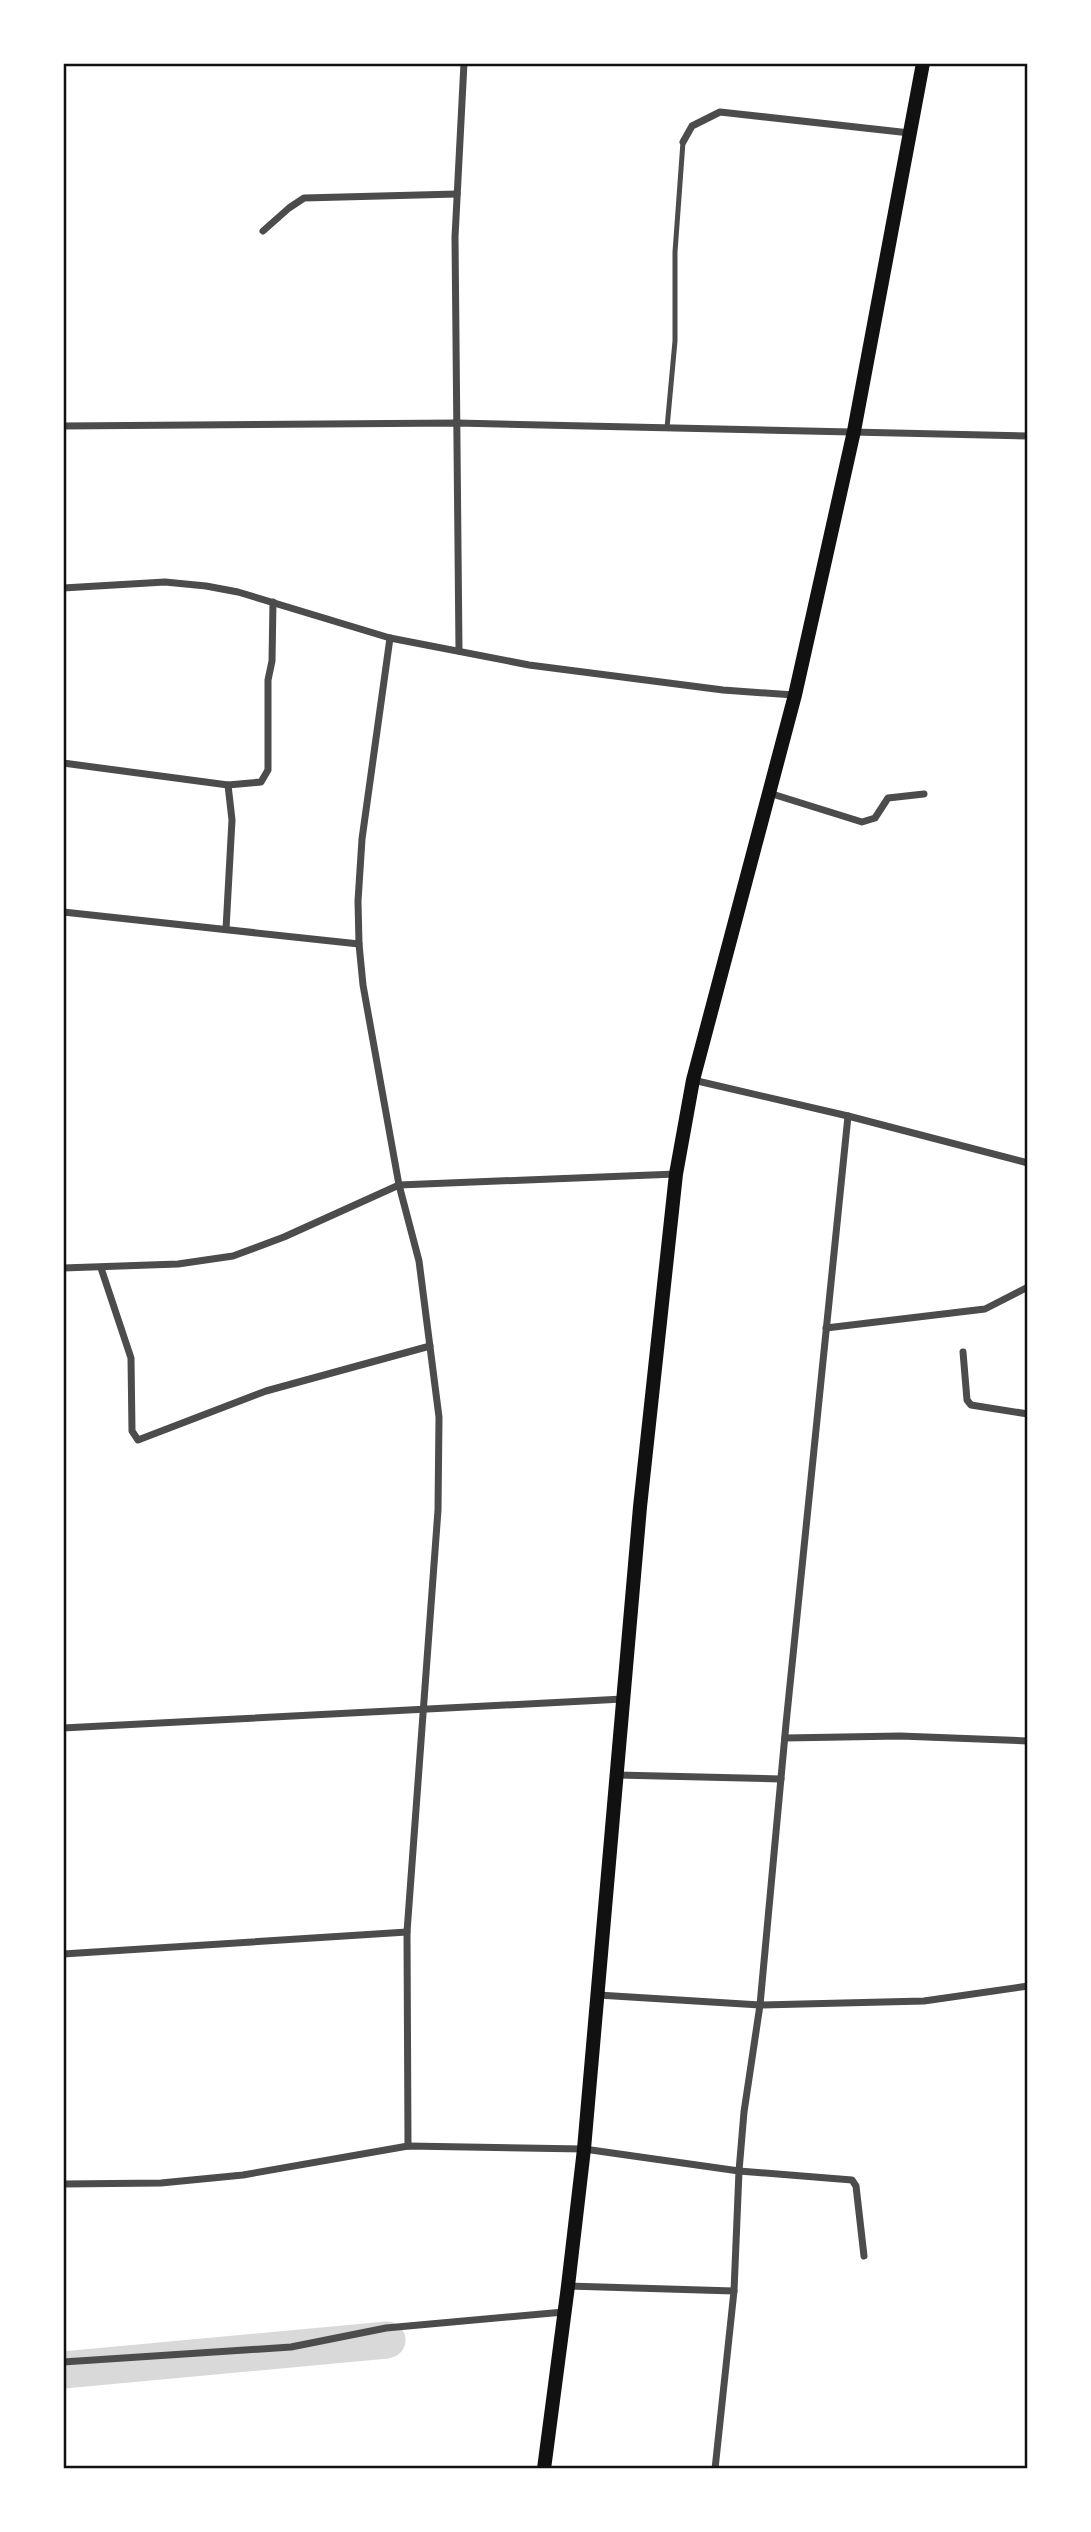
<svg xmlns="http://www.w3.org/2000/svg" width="1091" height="2532" font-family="Ubuntu,sans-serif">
  <rect width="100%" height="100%" fill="#fff"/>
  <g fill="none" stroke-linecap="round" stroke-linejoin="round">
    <polyline stroke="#d9d9d9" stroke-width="37" points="63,2370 387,2340"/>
    <polyline stroke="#4c4c4c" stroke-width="5" points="667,428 675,341 675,252 683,142"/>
    <g stroke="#4c4c4c" stroke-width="7">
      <polyline points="683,142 692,126 720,112 910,133"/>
      <polyline points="263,231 289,208 304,198 457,194"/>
      <polyline points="63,426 457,423 1028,436"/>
      <polyline points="63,588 165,582 206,586 238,592 390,638 529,665 723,690 794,695"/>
      <polyline points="390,638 362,839 358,901 359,944 363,985 399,1185 419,1261 439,1417 438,1510 407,1932 408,2146"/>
      <polyline points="459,651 455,237 464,63"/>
      <polyline points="63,763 228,785 261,782 268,770 268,680 272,661 273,602"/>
      <polyline points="769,793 862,822 875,818 888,798 924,794"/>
      <polyline points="63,912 359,944"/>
      <polyline points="226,929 232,820 228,785"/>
      <polyline points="693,1080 848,1116 1028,1163"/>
      <polyline points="63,1268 178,1264 233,1256 284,1237 399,1185 676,1174"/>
      <polyline points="101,1268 131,1358 132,1431 138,1440 266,1391 430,1346"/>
      <polyline points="826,1328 985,1309 1028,1287"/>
      <polyline points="963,1352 967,1400 971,1405 1028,1414"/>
      <polyline points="63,1728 623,1699"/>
      <polyline points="785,1738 900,1736 1028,1741"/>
      <polyline points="617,1775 781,1779"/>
      <polyline points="63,1954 407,1932"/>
      <polyline points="598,1995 760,2005 924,2001 1028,1986"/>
      <polyline points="63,2184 161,2183 243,2175 408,2146 584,2149 739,2171 852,2180 856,2186 864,2256"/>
      <polyline points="568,2286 734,2291"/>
      <polyline points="63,2362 291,2347 386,2328 564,2312"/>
      <polyline points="715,2469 734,2291 739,2171 744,2112 760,2005 786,1724 848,1116"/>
    </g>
    <polyline stroke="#111" stroke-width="14" points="544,2469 568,2286 584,2149 640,1507 676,1174 693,1080 795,695 854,431 923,63"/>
  </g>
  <rect width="1091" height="2532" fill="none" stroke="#ffffff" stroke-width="130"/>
  <rect x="65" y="65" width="961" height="2402" fill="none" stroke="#111" stroke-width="2.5"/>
</svg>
